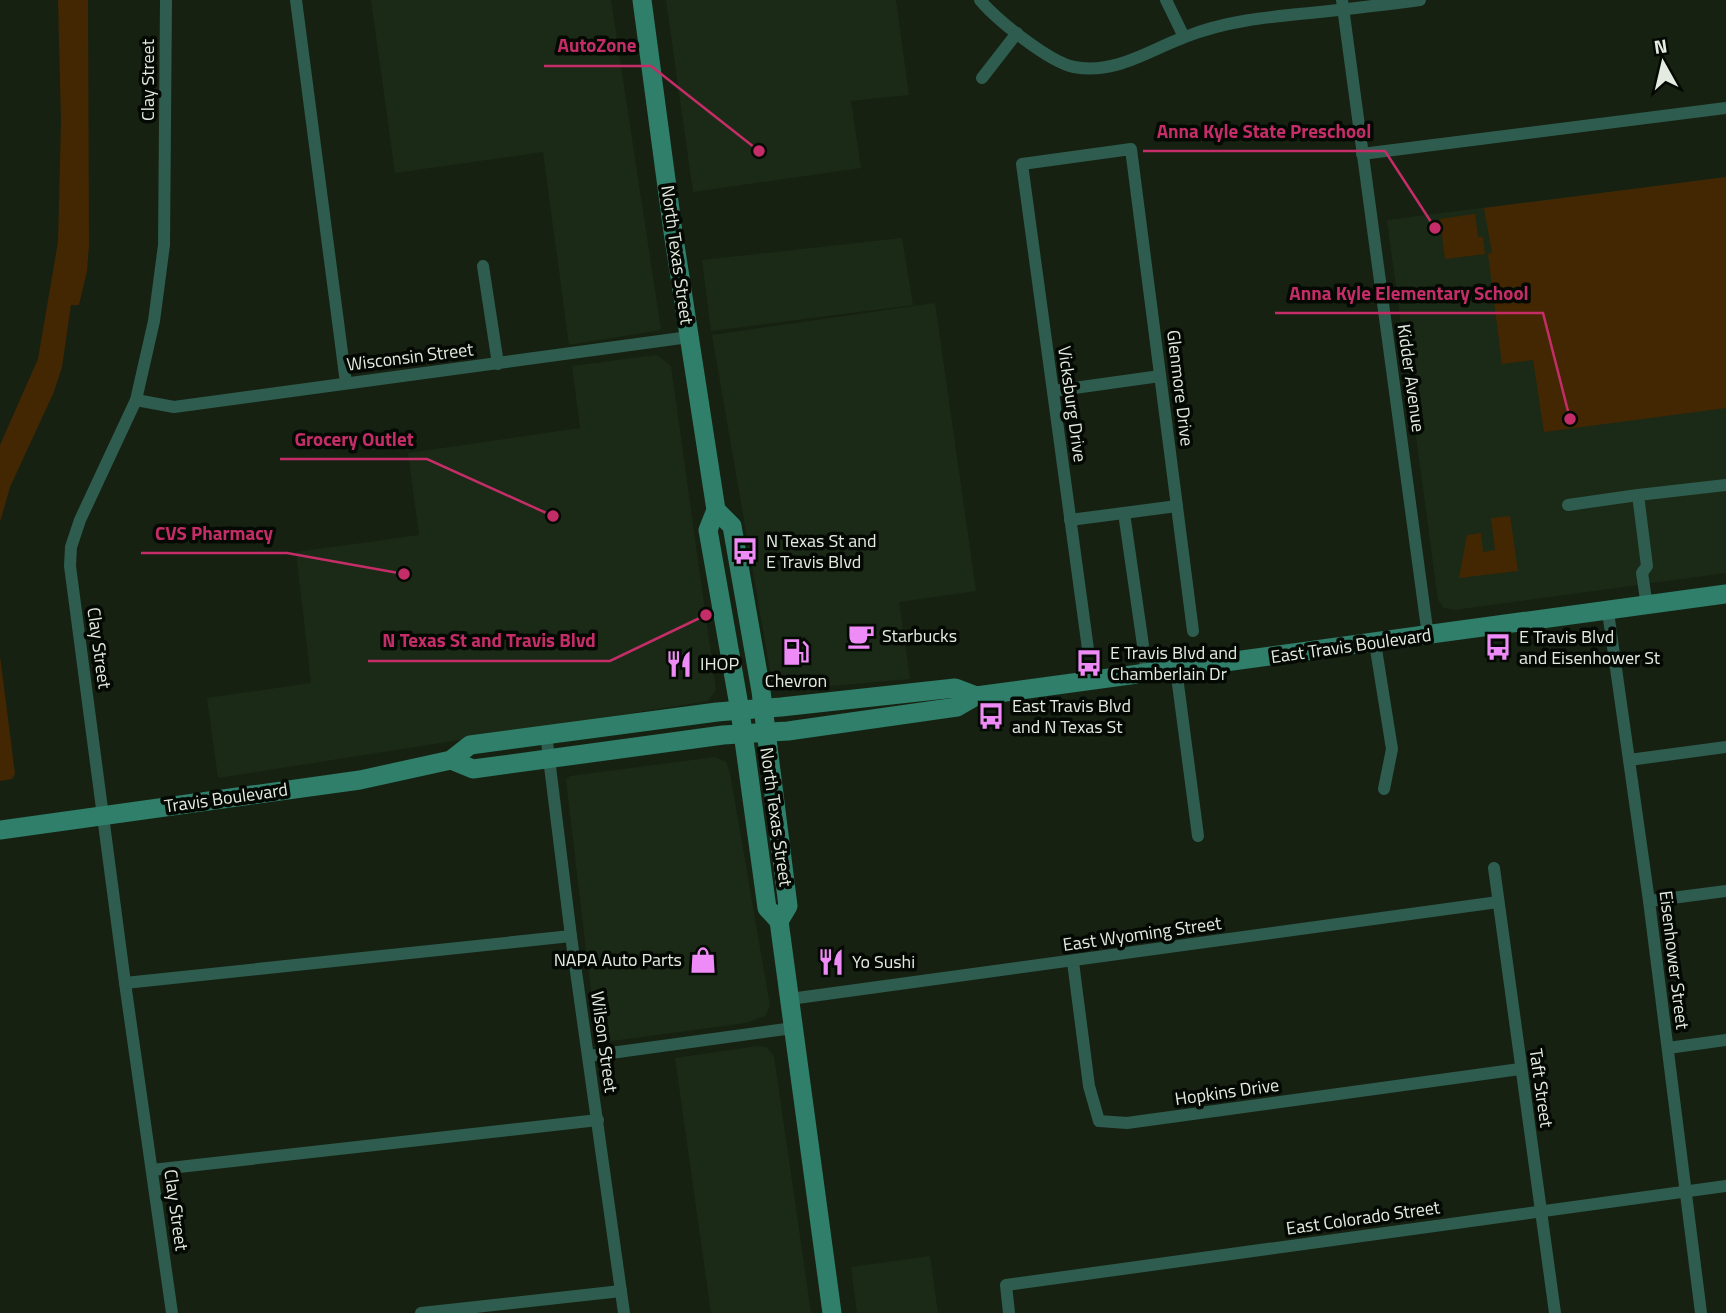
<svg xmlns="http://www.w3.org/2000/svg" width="1726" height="1313" font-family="'Titillium Web',sans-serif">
  <rect width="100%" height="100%" fill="#162112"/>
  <g fill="#1b2a16">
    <polygon points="371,0 611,0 661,330 569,345 543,152 395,173"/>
    <polygon points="666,0 896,0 909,95 851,101 861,168 693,192"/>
    <polygon points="1726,177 1726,573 1454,610 1444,608 1438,600 1387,220"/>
    <polygon points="902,238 913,305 711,331 702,260"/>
    <polygon points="935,303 976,591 899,602 910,679 785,690 772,682 712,335"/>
    <polygon points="657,355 671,366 716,690 708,701 218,778 207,698 311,683 296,552 419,535 408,453 580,428 572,366"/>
    <polygon points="715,757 726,762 730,773 770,1006 765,1016 746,1023 597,1043 566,780 570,776"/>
    <polygon points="757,1046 766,1047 774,1056 811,1313 711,1313 675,1058"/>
    <polygon points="930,1256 938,1313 857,1313 851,1267"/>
  </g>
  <g fill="#432702">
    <polygon points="58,0 88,0 89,245 87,271 79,305 71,305 62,367 53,394 10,487 0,522 0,445 38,359 58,242 61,122"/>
    <polygon points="1726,177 1726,408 1544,432 1533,360 1502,364 1488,254 1492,253 1484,208"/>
    <polygon points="1475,214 1478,237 1483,237 1485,254 1445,259 1440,219"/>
    <polygon points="1510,516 1518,571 1459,578 1467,535 1481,533 1483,552 1495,550 1491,518"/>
    <polygon points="0,656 15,774 12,779 0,781"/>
  </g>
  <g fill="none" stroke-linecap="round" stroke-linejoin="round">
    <g stroke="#2e5c4e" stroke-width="12">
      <polyline points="166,0 164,245 154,321 136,400 80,520 71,547 70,566 125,983 172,1313"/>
      <polyline points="296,0 346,383"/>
      <path d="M980,0c17,20 69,62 94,67 41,8 75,-17 111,-30 40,-16 82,-20 125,-24 37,-4 73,-8 110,-13"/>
      <polyline points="1166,0 1184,37"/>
      <polyline points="1342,0 1428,636"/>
      <polyline points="982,78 1017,33"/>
      <polyline points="1362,154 1726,108"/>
      <polyline points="483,266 498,364"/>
      <polyline points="1053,391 1160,376"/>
      <polyline points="136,400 174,407 689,337"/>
      <polyline points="1568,505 1638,495"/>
      <polyline points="1124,513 1147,673"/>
      <polyline points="1070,520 1177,506"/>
      <polyline points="1647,606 1642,573 1647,566 1638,495 1726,485"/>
      <polyline points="1608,612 1649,901 1701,1313"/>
      <polyline points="1375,643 1392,749 1384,789"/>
      <polyline points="1088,649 1022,164 1131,149 1193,631"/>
      <polyline points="1176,669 1198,836"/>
      <polyline points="546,734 571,936 624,1313"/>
      <polyline points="1629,760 1726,747"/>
      <polyline points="1494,868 1555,1313"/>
      <polyline points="1649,901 1726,891"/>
      <polyline points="1073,962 1089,1086 1099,1121 1127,1123 1520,1069"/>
      <polyline points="125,983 571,936"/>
      <polyline points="790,999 1498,902"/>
      <polyline points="1668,1048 1726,1040"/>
      <polyline points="589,1056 793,1028"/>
      <polyline points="152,1170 598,1120"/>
      <polyline points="421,1313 621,1291"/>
      <polyline points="1009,1313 1006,1285 1726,1186"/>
    </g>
    <g stroke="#2f7f6a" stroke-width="19">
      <polyline points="642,0 673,232 716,510 708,530 740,711 767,908 779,921 832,1313"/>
      <polyline points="716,510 732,526 761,691 788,906 779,921"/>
      <polyline points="451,760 473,769 723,735 788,731 957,707 976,696 1726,594"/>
      <polyline points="0,830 360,780 451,760 470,745 717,712 781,707 955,688 976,696"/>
    </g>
  </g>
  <defs>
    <symbol id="bus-bare" viewBox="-9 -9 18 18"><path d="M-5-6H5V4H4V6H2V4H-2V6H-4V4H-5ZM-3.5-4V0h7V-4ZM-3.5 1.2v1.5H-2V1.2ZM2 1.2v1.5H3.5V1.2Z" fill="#ef8bf7" stroke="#050904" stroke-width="2.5" paint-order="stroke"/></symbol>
    <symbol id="cafe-bare" viewBox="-9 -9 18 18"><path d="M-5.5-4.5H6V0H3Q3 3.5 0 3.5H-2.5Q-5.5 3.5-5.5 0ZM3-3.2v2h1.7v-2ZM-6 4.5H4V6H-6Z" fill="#ef8bf7" stroke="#050904" stroke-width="2.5" paint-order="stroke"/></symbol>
    <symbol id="fuel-bare" viewBox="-9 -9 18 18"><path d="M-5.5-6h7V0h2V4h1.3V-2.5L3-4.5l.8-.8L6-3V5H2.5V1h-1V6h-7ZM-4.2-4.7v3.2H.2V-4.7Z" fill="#ef8bf7" stroke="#050904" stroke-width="2.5" paint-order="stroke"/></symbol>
    <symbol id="restaurant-bare" viewBox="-9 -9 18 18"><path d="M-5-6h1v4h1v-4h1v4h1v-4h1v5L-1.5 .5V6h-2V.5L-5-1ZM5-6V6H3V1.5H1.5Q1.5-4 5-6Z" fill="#ef8bf7" stroke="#050904" stroke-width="2.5" paint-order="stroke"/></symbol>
    <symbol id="shop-bare" viewBox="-9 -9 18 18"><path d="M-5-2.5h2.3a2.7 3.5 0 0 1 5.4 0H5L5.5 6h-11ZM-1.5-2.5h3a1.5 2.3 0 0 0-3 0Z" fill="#ef8bf7" stroke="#050904" stroke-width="2.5" paint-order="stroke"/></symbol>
  </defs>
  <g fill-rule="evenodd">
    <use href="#bus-bare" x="726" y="532" width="38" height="38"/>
    <use href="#cafe-bare" x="842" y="617" width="38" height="38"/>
    <use href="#bus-bare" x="1479" y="628" width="38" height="38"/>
    <use href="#fuel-bare" x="777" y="633" width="38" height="38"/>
    <use href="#bus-bare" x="1070" y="644" width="38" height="38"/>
    <use href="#restaurant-bare" x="660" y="645" width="38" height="38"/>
    <use href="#bus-bare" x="972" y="697" width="38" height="38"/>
    <use href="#shop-bare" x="684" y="941" width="38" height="38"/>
    <use href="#restaurant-bare" x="812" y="943" width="38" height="38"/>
  </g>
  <g text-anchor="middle" stroke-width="7" stroke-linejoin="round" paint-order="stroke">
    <g font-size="18" fill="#e4ece1" stroke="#050904">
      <text transform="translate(148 80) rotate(-90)" y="6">Clay Street</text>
      <text transform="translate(677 255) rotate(82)" y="6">North Texas Street</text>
      <text transform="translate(410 357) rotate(-7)" y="6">Wisconsin Street</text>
      <text transform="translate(1411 378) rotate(82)" y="6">Kidder Avenue</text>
      <text transform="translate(1180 388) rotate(83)" y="6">Glenmore Drive</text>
      <text transform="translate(1072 404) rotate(82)" y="6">Vicksburg Drive</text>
      <text transform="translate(1351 646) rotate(-8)" y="6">East Travis Boulevard</text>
      <text transform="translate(99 648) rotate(82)" y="6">Clay Street</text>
      <text transform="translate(226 798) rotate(-8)" y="6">Travis Boulevard</text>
      <text transform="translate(776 817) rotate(82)" y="6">North Texas Street</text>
      <text transform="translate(1142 934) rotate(-8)" y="6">East Wyoming Street</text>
      <text transform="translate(1674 960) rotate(83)" y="6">Eisenhower Street</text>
      <text transform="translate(604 1042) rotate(82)" y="6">Wilson Street</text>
      <text transform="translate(1541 1088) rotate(82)" y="6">Taft Street</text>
      <text transform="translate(1227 1092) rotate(-8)" y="6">Hopkins Drive</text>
      <text transform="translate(176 1210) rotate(82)" y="6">Clay Street</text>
      <text transform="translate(1363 1218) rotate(-8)" y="6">East Colorado Street</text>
    </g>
    <g font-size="18" fill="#e4ece1" stroke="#050904" text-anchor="start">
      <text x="766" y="547">N Texas St and<tspan x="766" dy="21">E Travis Blvd</tspan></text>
      <text x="882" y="642">Starbucks</text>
      <text x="1519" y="643">E Travis Blvd<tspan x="1519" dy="21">and Eisenhower St</tspan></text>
      <text x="1110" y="659">E Travis Blvd and<tspan x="1110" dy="21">Chamberlain Dr</tspan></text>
      <text x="700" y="670">IHOP</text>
      <text x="796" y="687" text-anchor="middle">Chevron</text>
      <text x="1012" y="712">East Travis Blvd<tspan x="1012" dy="21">and N Texas St</tspan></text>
      <text x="682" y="966" text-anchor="end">NAPA Auto Parts</text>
      <text x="852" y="968">Yo Sushi</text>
    </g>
  </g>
  <path fill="none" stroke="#c52d68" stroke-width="2.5" d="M759 151L651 66H544M1435 228L1385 151H1143M1570 419L1543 313H1275M553 516L427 459H280M404 574L287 553H141M706 615L610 661H368"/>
  <g fill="#c52d68" stroke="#050904" stroke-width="2.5">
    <circle cx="759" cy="151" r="7"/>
    <circle cx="1435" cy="228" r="7"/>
    <circle cx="1570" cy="419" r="7"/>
    <circle cx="553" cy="516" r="7"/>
    <circle cx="404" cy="574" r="7"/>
    <circle cx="706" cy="615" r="7"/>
  </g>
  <g font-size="19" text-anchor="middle" font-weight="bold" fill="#c52d68" stroke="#050904" stroke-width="7" stroke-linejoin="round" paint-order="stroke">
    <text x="597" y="52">AutoZone</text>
    <text x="1264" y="138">Anna Kyle State Preschool</text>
    <text x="1409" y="300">Anna Kyle Elementary School</text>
    <text x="354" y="446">Grocery Outlet</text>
    <text x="214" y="540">CVS Pharmacy</text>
    <text x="489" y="647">N Texas St and Travis Blvd</text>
  </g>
  <g transform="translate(1663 63) rotate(352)" stroke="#050904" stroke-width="5" paint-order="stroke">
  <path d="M0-5L12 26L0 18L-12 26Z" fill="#e4ece1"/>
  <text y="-10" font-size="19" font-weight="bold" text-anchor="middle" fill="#e4ece1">N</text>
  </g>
</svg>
